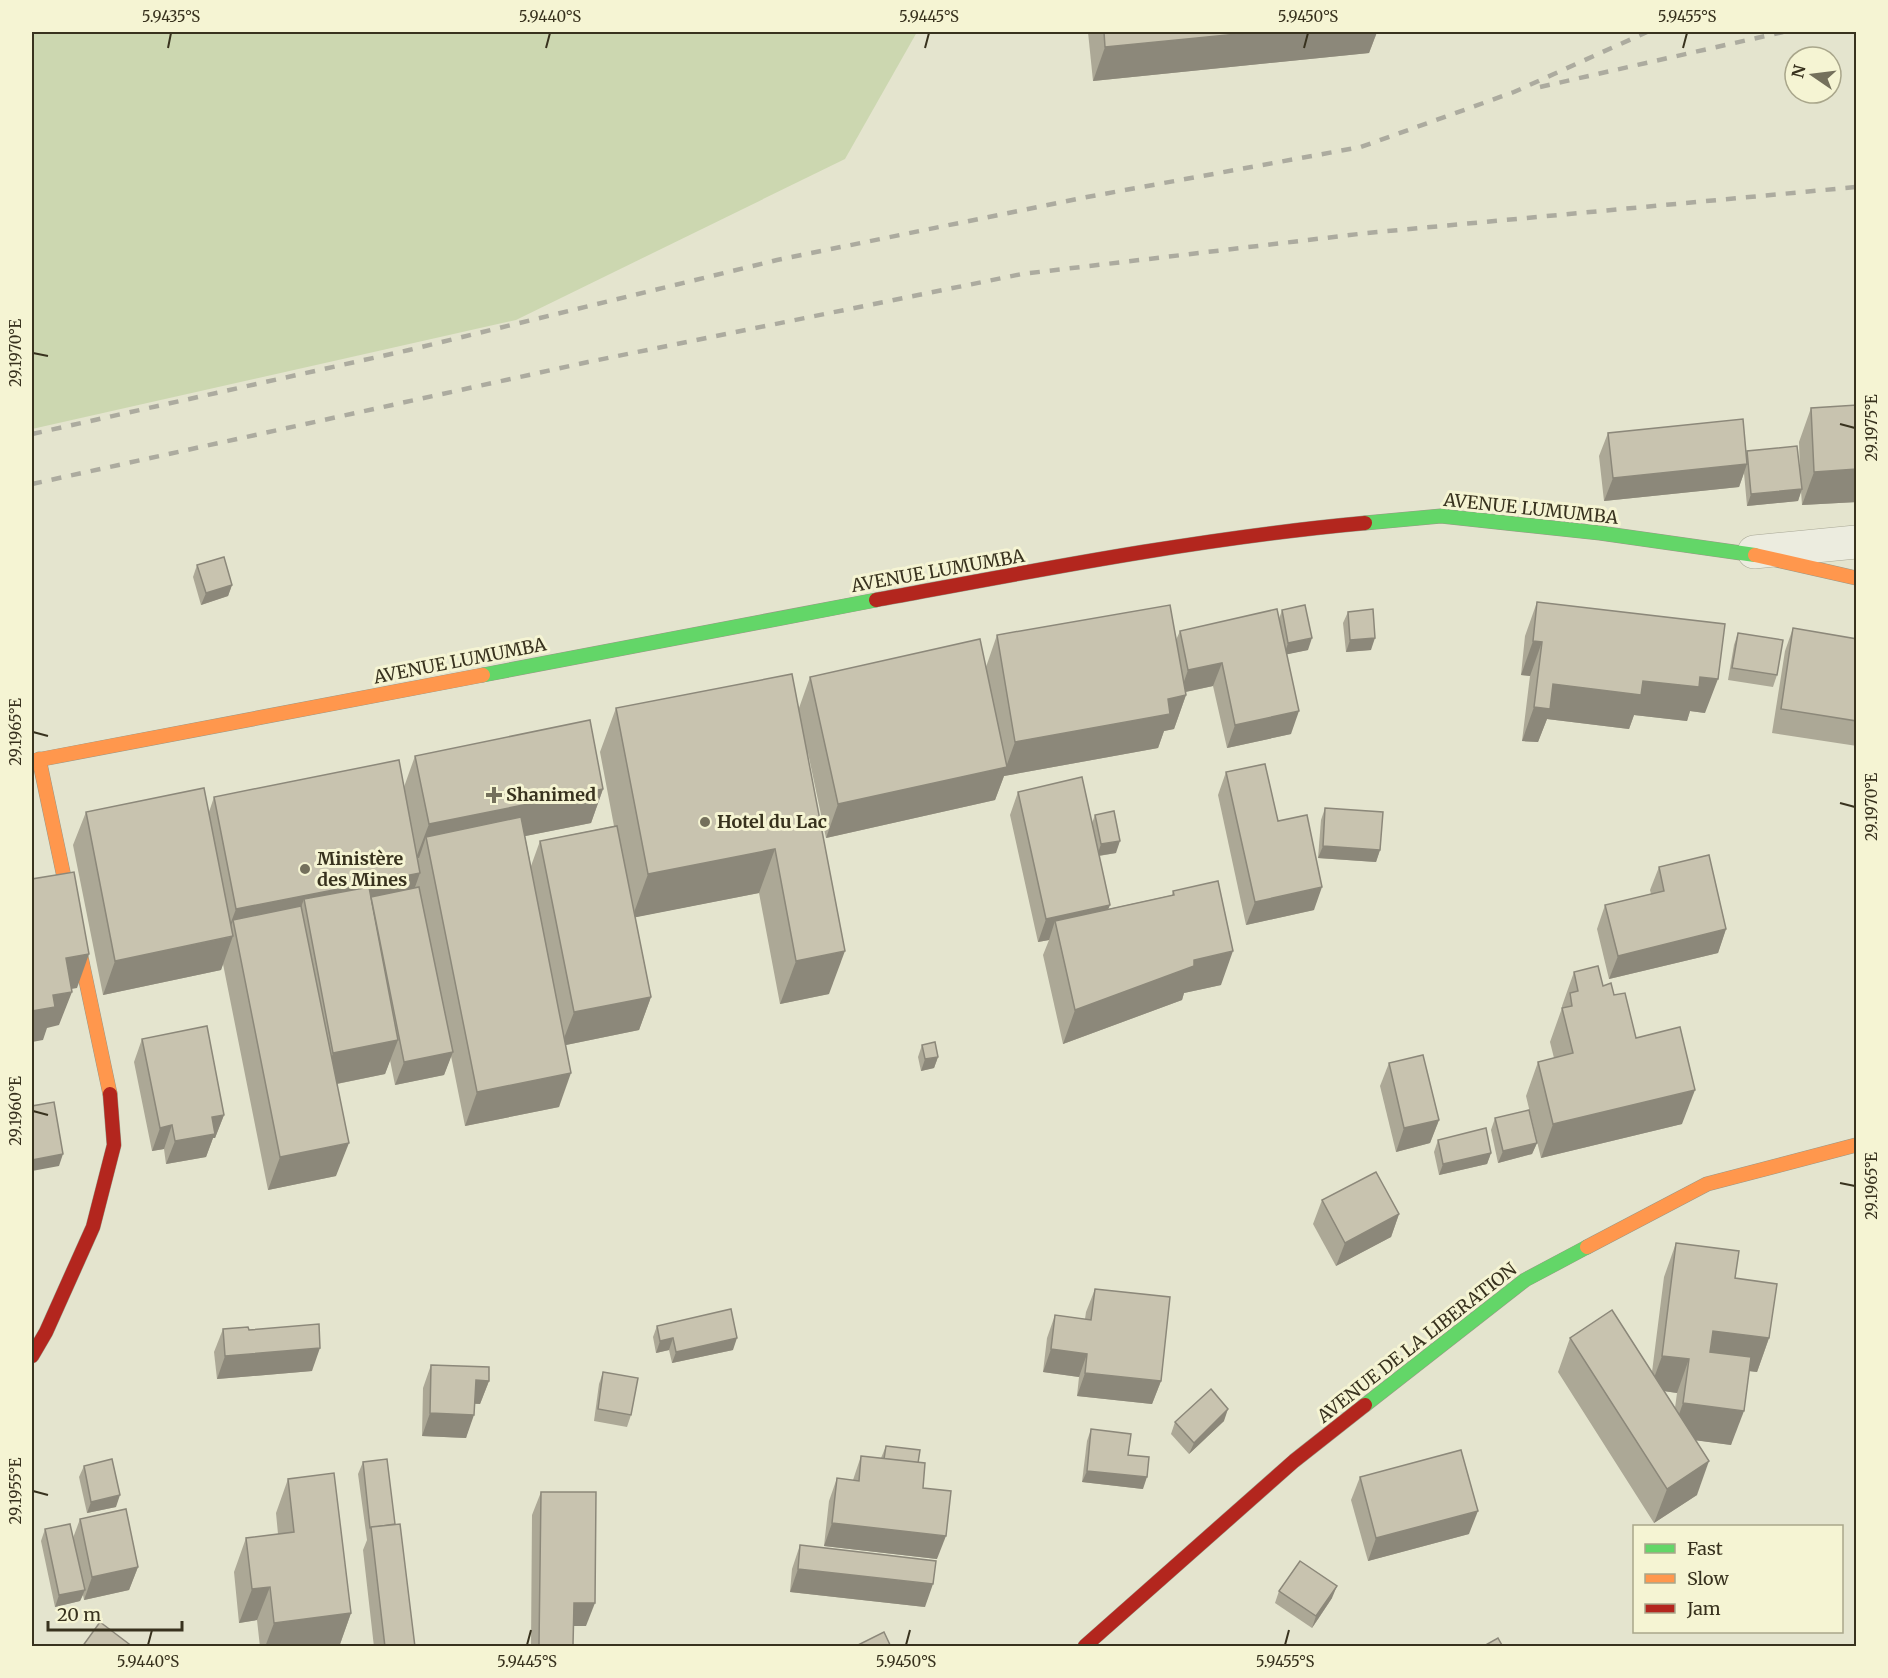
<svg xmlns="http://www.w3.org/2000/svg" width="1888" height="1678" font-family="Merriweather,serif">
  <rect width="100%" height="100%" fill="#e4e4ce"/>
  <polygon fill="#ccd7b0" points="32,32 917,32 845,159 516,320 32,429"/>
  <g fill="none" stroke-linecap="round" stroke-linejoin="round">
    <defs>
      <polyline id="street" points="1754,552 1856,542"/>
      <g id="fast">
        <polyline points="1365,523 1441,516 1600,533 1755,555"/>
        <polyline points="483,675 876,600"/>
        <polyline points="1365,1405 1525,1280 1587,1247"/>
      </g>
      <g id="slow">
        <polyline points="1755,555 1856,578"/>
        <polyline points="39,759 110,1094"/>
        <polyline points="32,761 483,675"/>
        <polyline points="1587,1247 1707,1184 1856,1145"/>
      </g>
      <g id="jam">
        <path d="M876,600c162,-30 325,-62 489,-77"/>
        <polyline points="32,1356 46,1332 93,1227 114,1145 110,1094"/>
        <polyline points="1085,1646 1294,1461 1365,1405"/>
      </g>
    </defs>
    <use href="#street" stroke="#a9a896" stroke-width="34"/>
    <use href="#fast" stroke="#999786" stroke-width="15"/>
    <use href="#slow" stroke="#999786" stroke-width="15"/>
    <use href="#jam" stroke="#999786" stroke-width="15"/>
    <use href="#street" stroke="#ececdf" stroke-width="33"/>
    <use href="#fast" stroke="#63d668" stroke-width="14"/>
    <use href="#slow" stroke="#ff974d" stroke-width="14"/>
    <use href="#jam" stroke="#b3261e" stroke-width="14"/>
    <g stroke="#acab9f" stroke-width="4.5" stroke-dasharray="10 10" stroke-linecap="butt">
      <polyline points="1540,87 1783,32"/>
      <polyline points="32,434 409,350 777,260 1087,197 1361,147 1514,92 1647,32"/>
      <polyline points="32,484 588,362 1022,274 1367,233 1856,187"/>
    </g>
  </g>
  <g fill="#aca896" fill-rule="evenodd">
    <polygon points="1088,32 1377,32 1369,53 1093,81"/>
    <polygon points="1857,405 1857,502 1802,505 1801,491 1798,501 1747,506 1744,473 1739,487 1604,501 1599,456 1608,433 1746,453 1747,451 1800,472 1799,442 1811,408"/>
    <polygon points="197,565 232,585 228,596 201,605 193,577"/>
    <polygon points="1537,602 1705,713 1690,711 1687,721 1634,715 1629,729 1547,719 1538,742 1522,741 1530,676 1521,675 1525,636"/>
    <polygon points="1282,610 1308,650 1287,654 1291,734 1227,748 1213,686 1186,692 1186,695 1174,729 1164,731 1158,748 1004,776 995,800 826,838 808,753 829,994 780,1004 759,893 635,917 651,997 639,1030 566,1045 559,1107 465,1126 451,1056 444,1075 395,1085 390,1060 385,1074 337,1084 336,1176 268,1190 223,964 221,970 103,995 73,845 86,812 209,812 214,797 404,787 415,756 603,789 591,823 525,836 531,866 540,841 614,826 600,752 616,708 799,708 810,677 986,667 997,635 1176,640 1180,631 1279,619"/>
    <polygon points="1348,612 1371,650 1346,652 1343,623"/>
    <polygon points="1793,628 1857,639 1857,746 1772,733 1785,651"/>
    <polygon points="1738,633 1777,675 1773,687 1728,680 1734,645"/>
    <polygon points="1226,772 1278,821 1314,910 1246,925 1218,795"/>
    <polygon points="1018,792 1092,823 1095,815 1116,853 1099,856 1108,909 1172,895 1173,891 1221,985 1184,993 1182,1000 1063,1044 1043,955 1049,940 1038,942 1010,815"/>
    <polygon points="1325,808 1380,850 1376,862 1318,858 1321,820"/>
    <polygon points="1659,867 1726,929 1718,953 1609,979 1597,929 1605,905 1651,894 1650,890"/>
    <polygon points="1574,972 1603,986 1614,995 1636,1038 1682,1124 1541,1158 1526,1096 1538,1062 1554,1058 1550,1042 1562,1008 1562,1006"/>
    <polygon points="142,1039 224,1115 215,1138 213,1138 206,1157 166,1164 164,1149 152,1151 134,1062"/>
    <polygon points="922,1045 938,1057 934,1068 921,1071 918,1057"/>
    <polygon points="1389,1063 1439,1120 1430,1143 1396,1152 1380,1086"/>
    <polygon points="1495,1118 1537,1143 1532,1154 1498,1163 1491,1130"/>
    <polygon points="1438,1140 1491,1153 1487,1164 1439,1175 1434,1152"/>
    <polygon points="1322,1200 1399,1214 1391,1237 1336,1266 1313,1224"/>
    <path d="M1676,1243l59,35 34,60 -12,34 -8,-1 -18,74 -36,-5 2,55 -43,28 -96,-151 12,-34 82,34 12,-95zM1664,1391l13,2 -2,15z"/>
    <polygon points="1095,1289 1161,1381 1152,1404 1077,1396 1079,1377 1043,1372 1047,1338 1055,1315 1085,1319 1086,1312"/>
    <polygon points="657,1326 733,1350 672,1363 669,1350 656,1353 653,1337"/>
    <polygon points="223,1329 249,1330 312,1371 217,1379 214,1352"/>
    <polygon points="431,1365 489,1381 480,1404 475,1404 466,1438 422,1436 423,1388"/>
    <polygon points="603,1372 631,1415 627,1427 594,1421 599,1384"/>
    <polygon points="1224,1421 1189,1454 1171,1434 1175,1422"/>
    <polygon points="1091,1429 1143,1489 1082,1482 1087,1441"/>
    <polygon points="886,1446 918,1463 937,1559 824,1546 829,1501 837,1478 853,1480 861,1456 881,1458"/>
    <polygon points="363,1462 395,1524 415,1647 374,1647 363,1550 367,1540 358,1474"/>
    <polygon points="84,1466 116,1507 87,1513 79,1477"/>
    <polygon points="1360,1477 1469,1534 1368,1561 1351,1500"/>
    <polygon points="288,1479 351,1613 339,1647 260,1647 257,1620 239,1623 234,1572 246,1538 278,1534 276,1513"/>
    <polygon points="541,1492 586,1626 573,1626 572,1647 531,1647 532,1515"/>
    <polygon points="80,1519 138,1567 129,1590 84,1600 83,1595 80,1601 55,1607 41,1541 45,1529 73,1538"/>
    <polygon points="800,1545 925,1607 790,1592 792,1569"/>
    <polygon points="1279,1591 1332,1598 1312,1628 1275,1603"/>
  </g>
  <g fill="#8c887a">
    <polygon points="1258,32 1377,32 1369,53 1093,81 1105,47"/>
    <polygon points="1747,464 1739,487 1604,501 1613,478"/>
    <polygon points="1857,469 1857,502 1802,505 1814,472"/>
    <polygon points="1802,489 1798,501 1747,506 1751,494"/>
    <polygon points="232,585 228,596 201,605 206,593"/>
    <polygon points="1312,638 1308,650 1284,655 1288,643"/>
    <polygon points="1375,638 1371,650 1346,652 1350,640"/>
    <polygon points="1533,641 1542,642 1530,676 1521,675"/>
    <polygon points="1222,663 1213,686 1180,693 1188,670"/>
    <polygon points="1700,677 1718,679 1705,713 1690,711 1687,721 1634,715 1629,729 1547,719 1538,742 1522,741 1534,707 1553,684 1643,681"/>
    <polygon points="1186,695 1174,729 1164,731 1158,748 1004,776 995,800 826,838 838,804 1006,767 1015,742 1168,699"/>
    <polygon points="1299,711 1291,734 1227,748 1235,725"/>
    <polygon points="603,789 591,823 430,855 426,837 419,858 416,858 429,824"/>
    <polygon points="1120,841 1116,853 1097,856 1101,844"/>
    <polygon points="1323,846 1380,850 1376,862 1318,858"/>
    <polygon points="775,849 759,893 632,918 648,874"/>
    <polygon points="420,873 408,907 304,899 293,929 233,920 227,938 233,936 221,970 103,995 115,961 225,938 236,909"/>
    <polygon points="1322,887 1314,910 1246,925 1255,902"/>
    <polygon points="1110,905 1101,928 1055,921 1049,940 1038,942 1046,919"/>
    <polygon points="1726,929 1718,953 1609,979 1618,956"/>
    <polygon points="845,951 829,994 780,1004 796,961"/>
    <polygon points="1233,951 1221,985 1184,993 1182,1000 1063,1044 1075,1010 1194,960"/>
    <polygon points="89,954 77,988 54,992 66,958"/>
    <polygon points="72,992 59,1025 47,1028 43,1040 32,1042 32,1011 53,995"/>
    <polygon points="651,997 639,1030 561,1046 574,1012"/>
    <polygon points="398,1040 385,1074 321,1087 333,1053"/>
    <polygon points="453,1052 444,1075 395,1085 404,1062"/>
    <polygon points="938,1057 934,1068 921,1071 925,1059"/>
    <polygon points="571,1073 559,1107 465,1126 477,1092"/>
    <polygon points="1695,1090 1682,1124 1541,1158 1553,1124"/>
    <polygon points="224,1115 215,1138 213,1138 206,1157 166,1164 175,1141 212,1117"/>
    <polygon points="1439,1120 1430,1143 1396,1152 1404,1128"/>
    <polygon points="172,1125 164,1149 152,1151 160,1128"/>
    <polygon points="349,1143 336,1176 268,1190 280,1157"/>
    <polygon points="1537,1143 1532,1154 1498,1163 1503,1151"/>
    <polygon points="1491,1153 1487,1164 1439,1175 1443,1164"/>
    <polygon points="63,1154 59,1166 32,1171 32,1160"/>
    <polygon points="1399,1214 1391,1237 1336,1266 1345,1243"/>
    <polygon points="1713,1331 1769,1338 1757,1372 1700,1365"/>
    <polygon points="673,1338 669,1350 656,1353 660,1341"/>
    <polygon points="737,1338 733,1350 672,1363 676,1352"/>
    <polygon points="320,1348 312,1371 217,1379 225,1356"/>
    <polygon points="1051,1349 1087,1354 1079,1377 1043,1372"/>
    <polygon points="1662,1356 1689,1359 1677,1393 1650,1389"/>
    <polygon points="1085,1373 1161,1381 1152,1404 1077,1396"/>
    <polygon points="476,1380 489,1381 480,1404 468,1403"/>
    <polygon points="1683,1403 1744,1411 1731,1445 1671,1437"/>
    <polygon points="1228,1409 1224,1421 1189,1454 1194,1443"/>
    <polygon points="430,1413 474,1415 466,1438 422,1436"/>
    <polygon points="1709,1461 1697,1495 1654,1523 1667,1489"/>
    <polygon points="1087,1471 1147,1477 1143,1489 1082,1482"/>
    <polygon points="120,1495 116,1507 87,1513 91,1502"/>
    <polygon points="1478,1511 1469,1534 1368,1561 1376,1538"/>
    <polygon points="832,1523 946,1536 937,1559 824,1546"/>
    <polygon points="138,1567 129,1590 84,1600 92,1577"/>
    <polygon points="798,1569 933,1584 925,1607 790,1592"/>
    <polygon points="1337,1586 1332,1598 1312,1628 1316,1616"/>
    <polygon points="270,1587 257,1620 239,1623 252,1589"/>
    <polygon points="85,1590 80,1601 55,1607 59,1595"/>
    <polygon points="574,1603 595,1603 586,1626 565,1626"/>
    <polygon points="351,1613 339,1647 265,1647 274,1623"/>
    <polygon points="539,1645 573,1645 572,1647 538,1647"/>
  </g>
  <g fill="#c8c3af" stroke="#8c887a" stroke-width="1.5">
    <polygon points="1104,32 1258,32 1105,47"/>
    <polygon points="1857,405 1857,469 1814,472 1811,408"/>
    <polygon points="1743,419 1747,464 1613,478 1608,433"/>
    <polygon points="1797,446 1802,489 1751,494 1747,451"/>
    <polygon points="224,557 232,585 206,593 197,565"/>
    <polygon points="1537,602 1725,624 1718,679 1700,677 1699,687 1643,681 1641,695 1553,684 1550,709 1534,707 1542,642 1533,641"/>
    <polygon points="1170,605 1186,695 1168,699 1170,714 1015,742 997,635"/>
    <polygon points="1305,605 1312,638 1288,643 1282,610"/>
    <polygon points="1277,609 1299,711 1235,725 1222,663 1188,670 1180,631"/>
    <polygon points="1373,609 1375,638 1350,640 1348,612"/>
    <polygon points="1793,628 1857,639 1857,721 1781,709"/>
    <polygon points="1738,633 1783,640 1777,675 1732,668"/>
    <polygon points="980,639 1007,767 838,804 810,677"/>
    <polygon points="792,674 845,951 796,961 775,849 648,874 616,708"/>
    <polygon points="590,720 603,789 429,824 415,756"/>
    <polygon points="399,760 420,873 236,909 214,797"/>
    <polygon points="1265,764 1278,821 1307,815 1322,887 1255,902 1226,772"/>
    <polygon points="1082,777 1110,905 1046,919 1018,792"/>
    <polygon points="204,788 233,936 115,961 86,812"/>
    <polygon points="1325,808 1383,812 1380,850 1323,846"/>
    <polygon points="1114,811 1120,841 1101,844 1095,815"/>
    <polygon points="521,817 571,1073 477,1092 426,837"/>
    <polygon points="617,826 651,997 574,1012 540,841"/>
    <polygon points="1709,855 1726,929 1618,956 1605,905 1664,891 1659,867"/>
    <polygon points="74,872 89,954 66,958 72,992 53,995 55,1007 32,1011 32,879"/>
    <polygon points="1218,881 1233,951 1194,960 1194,966 1075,1010 1055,921 1174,895 1173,891"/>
    <polygon points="369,887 398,1040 333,1053 304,899"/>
    <polygon points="419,887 453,1052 404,1062 371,897"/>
    <polygon points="301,906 349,1143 280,1157 233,920"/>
    <polygon points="1598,966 1603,986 1611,983 1614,995 1625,993 1636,1038 1680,1027 1695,1090 1553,1124 1538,1062 1573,1053 1562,1008 1572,1006 1570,993 1578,991 1574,972"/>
    <polygon points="207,1026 224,1115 212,1117 215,1134 175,1141 172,1125 160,1128 142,1039"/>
    <polygon points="935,1042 938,1057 925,1059 922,1045"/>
    <polygon points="1423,1055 1439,1120 1404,1128 1389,1063"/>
    <polygon points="54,1102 63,1154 32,1160 32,1106"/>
    <polygon points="1529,1110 1537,1143 1503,1151 1495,1118"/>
    <polygon points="1486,1128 1491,1153 1443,1164 1438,1140"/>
    <polygon points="1376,1172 1399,1214 1345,1243 1322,1200"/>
    <polygon points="1676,1243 1739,1251 1735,1278 1777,1284 1769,1338 1713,1331 1710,1352 1751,1357 1744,1411 1683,1403 1689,1359 1662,1356"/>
    <polygon points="1095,1289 1170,1297 1161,1381 1085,1373 1087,1354 1051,1349 1055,1315 1091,1320"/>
    <polygon points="731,1309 737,1338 676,1352 673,1338 660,1341 657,1326"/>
    <polygon points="1612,1310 1709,1461 1667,1489 1570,1338"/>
    <polygon points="319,1324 320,1348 225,1356 223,1329 248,1327 249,1330"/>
    <polygon points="431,1365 489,1367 489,1381 476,1380 474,1415 430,1413"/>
    <polygon points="603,1372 638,1378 631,1415 598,1409"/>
    <polygon points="1211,1389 1228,1409 1194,1443 1175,1422"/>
    <polygon points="1091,1429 1131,1434 1128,1455 1149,1457 1147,1477 1087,1471"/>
    <polygon points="886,1446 920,1450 918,1463 884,1459"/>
    <polygon points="1461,1450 1478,1511 1376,1538 1360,1477"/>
    <polygon points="861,1456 925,1463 923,1488 951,1491 946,1536 832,1523 837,1478 859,1481"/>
    <polygon points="112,1459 120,1495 91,1502 84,1466"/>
    <polygon points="387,1459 395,1524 370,1528 363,1462"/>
    <polygon points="334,1473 351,1613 274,1623 270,1587 252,1589 246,1538 294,1532 288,1479"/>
    <polygon points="541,1492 596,1492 595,1603 574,1603 573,1645 539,1645"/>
    <polygon points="126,1509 138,1567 92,1577 80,1519"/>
    <polygon points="70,1524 85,1590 59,1595 45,1529"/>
    <polygon points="400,1524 415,1647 385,1647 371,1527"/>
    <polygon points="800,1545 936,1561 933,1584 798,1569"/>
    <polygon points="1300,1561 1337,1586 1316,1616 1279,1591"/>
    <polygon points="100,1622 133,1647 82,1647"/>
    <polygon points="884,1632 891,1647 856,1647 856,1646"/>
    <polygon points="1498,1638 1503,1647 1482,1647"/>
  </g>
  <path fill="none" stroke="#38321e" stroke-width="2" d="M168,48l3,-15M546,48l4,-15M925,48l4,-15M1304,48l4,-15M1683,48l4,-15M33,353l15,3M1840,424l15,4M33,732l15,4M1840,803l15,4M33,1111l15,4M1840,1183l15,3M33,1491l15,4M148,1645l4,-15M527,1645l4,-15M906,1645l4,-15M1285,1645l4,-15"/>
  <g fill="#74705c" stroke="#f5f4d3" stroke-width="2">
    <path d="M491 786h6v6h6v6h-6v6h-6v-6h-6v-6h6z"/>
    <circle cx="705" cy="822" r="6"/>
    <circle cx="305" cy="869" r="6"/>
  </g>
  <g text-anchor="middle" stroke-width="6" stroke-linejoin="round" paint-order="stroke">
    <g font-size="18" fill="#38321e" stroke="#f5f4d3">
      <text transform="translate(1531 509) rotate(6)" y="6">AVENUE LUMUMBA</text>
      <text transform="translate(938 571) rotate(-10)" y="6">AVENUE LUMUMBA</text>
      <text transform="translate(460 661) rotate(-11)" y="6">AVENUE LUMUMBA</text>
      <text transform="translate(1417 1343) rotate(-38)" y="6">AVENUE DE LA LIBERATION</text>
    </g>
    <g font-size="18" font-weight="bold" fill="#38321e" stroke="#f5f4d3" text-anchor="start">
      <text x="506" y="801">Shanimed</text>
      <text x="717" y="828">Hotel du Lac</text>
      <text x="317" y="865">Ministère<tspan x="317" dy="21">des Mines</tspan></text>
    </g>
  </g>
  <rect width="1888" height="1678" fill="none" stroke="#f5f4d3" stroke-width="66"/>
  <rect x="1633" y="1525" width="210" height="108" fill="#f5f4d3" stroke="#a9a68b" stroke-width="1.5"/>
  <rect x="1645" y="1544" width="30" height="9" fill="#63d668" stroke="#a9a68b" stroke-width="1.5"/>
  <text x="1687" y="1555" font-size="18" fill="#38321e">Fast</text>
  <rect x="1645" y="1574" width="30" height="9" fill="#ff974d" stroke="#a9a68b" stroke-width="1.5"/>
  <text x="1687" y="1585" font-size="18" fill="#38321e">Slow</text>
  <rect x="1645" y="1604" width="30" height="9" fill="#b3261e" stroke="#a9a68b" stroke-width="1.5"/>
  <text x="1687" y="1615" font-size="18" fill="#38321e">Jam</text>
  <g transform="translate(1813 75) rotate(284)"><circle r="28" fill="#f5f4d3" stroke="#a9a68b" stroke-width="1.5"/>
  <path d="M0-4.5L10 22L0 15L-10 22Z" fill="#74705c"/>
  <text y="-9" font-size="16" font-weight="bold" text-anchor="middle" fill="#38321e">N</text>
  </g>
  <path d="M48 1621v9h134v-9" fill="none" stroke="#38321e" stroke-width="3"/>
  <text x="57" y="1621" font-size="18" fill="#38321e" stroke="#f5f4d3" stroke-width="4.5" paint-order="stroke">20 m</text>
  <rect x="33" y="33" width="1822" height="1612" fill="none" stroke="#38321e" stroke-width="2"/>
  <g font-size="15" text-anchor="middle" fill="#38321e">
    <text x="171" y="22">5.9435°S</text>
    <text x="550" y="22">5.9440°S</text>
    <text x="929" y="22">5.9445°S</text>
    <text x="1308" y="22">5.9450°S</text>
    <text x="1687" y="22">5.9455°S</text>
    <text transform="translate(16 353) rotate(-90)" y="5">29.1970°E</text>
    <text transform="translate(1872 428) rotate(-90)" y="5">29.1975°E</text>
    <text transform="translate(16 732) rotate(-90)" y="5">29.1965°E</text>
    <text transform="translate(1872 807) rotate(-90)" y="5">29.1970°E</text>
    <text transform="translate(16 1111) rotate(-90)" y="5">29.1960°E</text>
    <text transform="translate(1872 1186) rotate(-90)" y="5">29.1965°E</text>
    <text transform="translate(16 1491) rotate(-90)" y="5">29.1955°E</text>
    <text x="148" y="1667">5.9440°S</text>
    <text x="527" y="1667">5.9445°S</text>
    <text x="906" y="1667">5.9450°S</text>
    <text x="1285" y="1667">5.9455°S</text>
  </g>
</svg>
